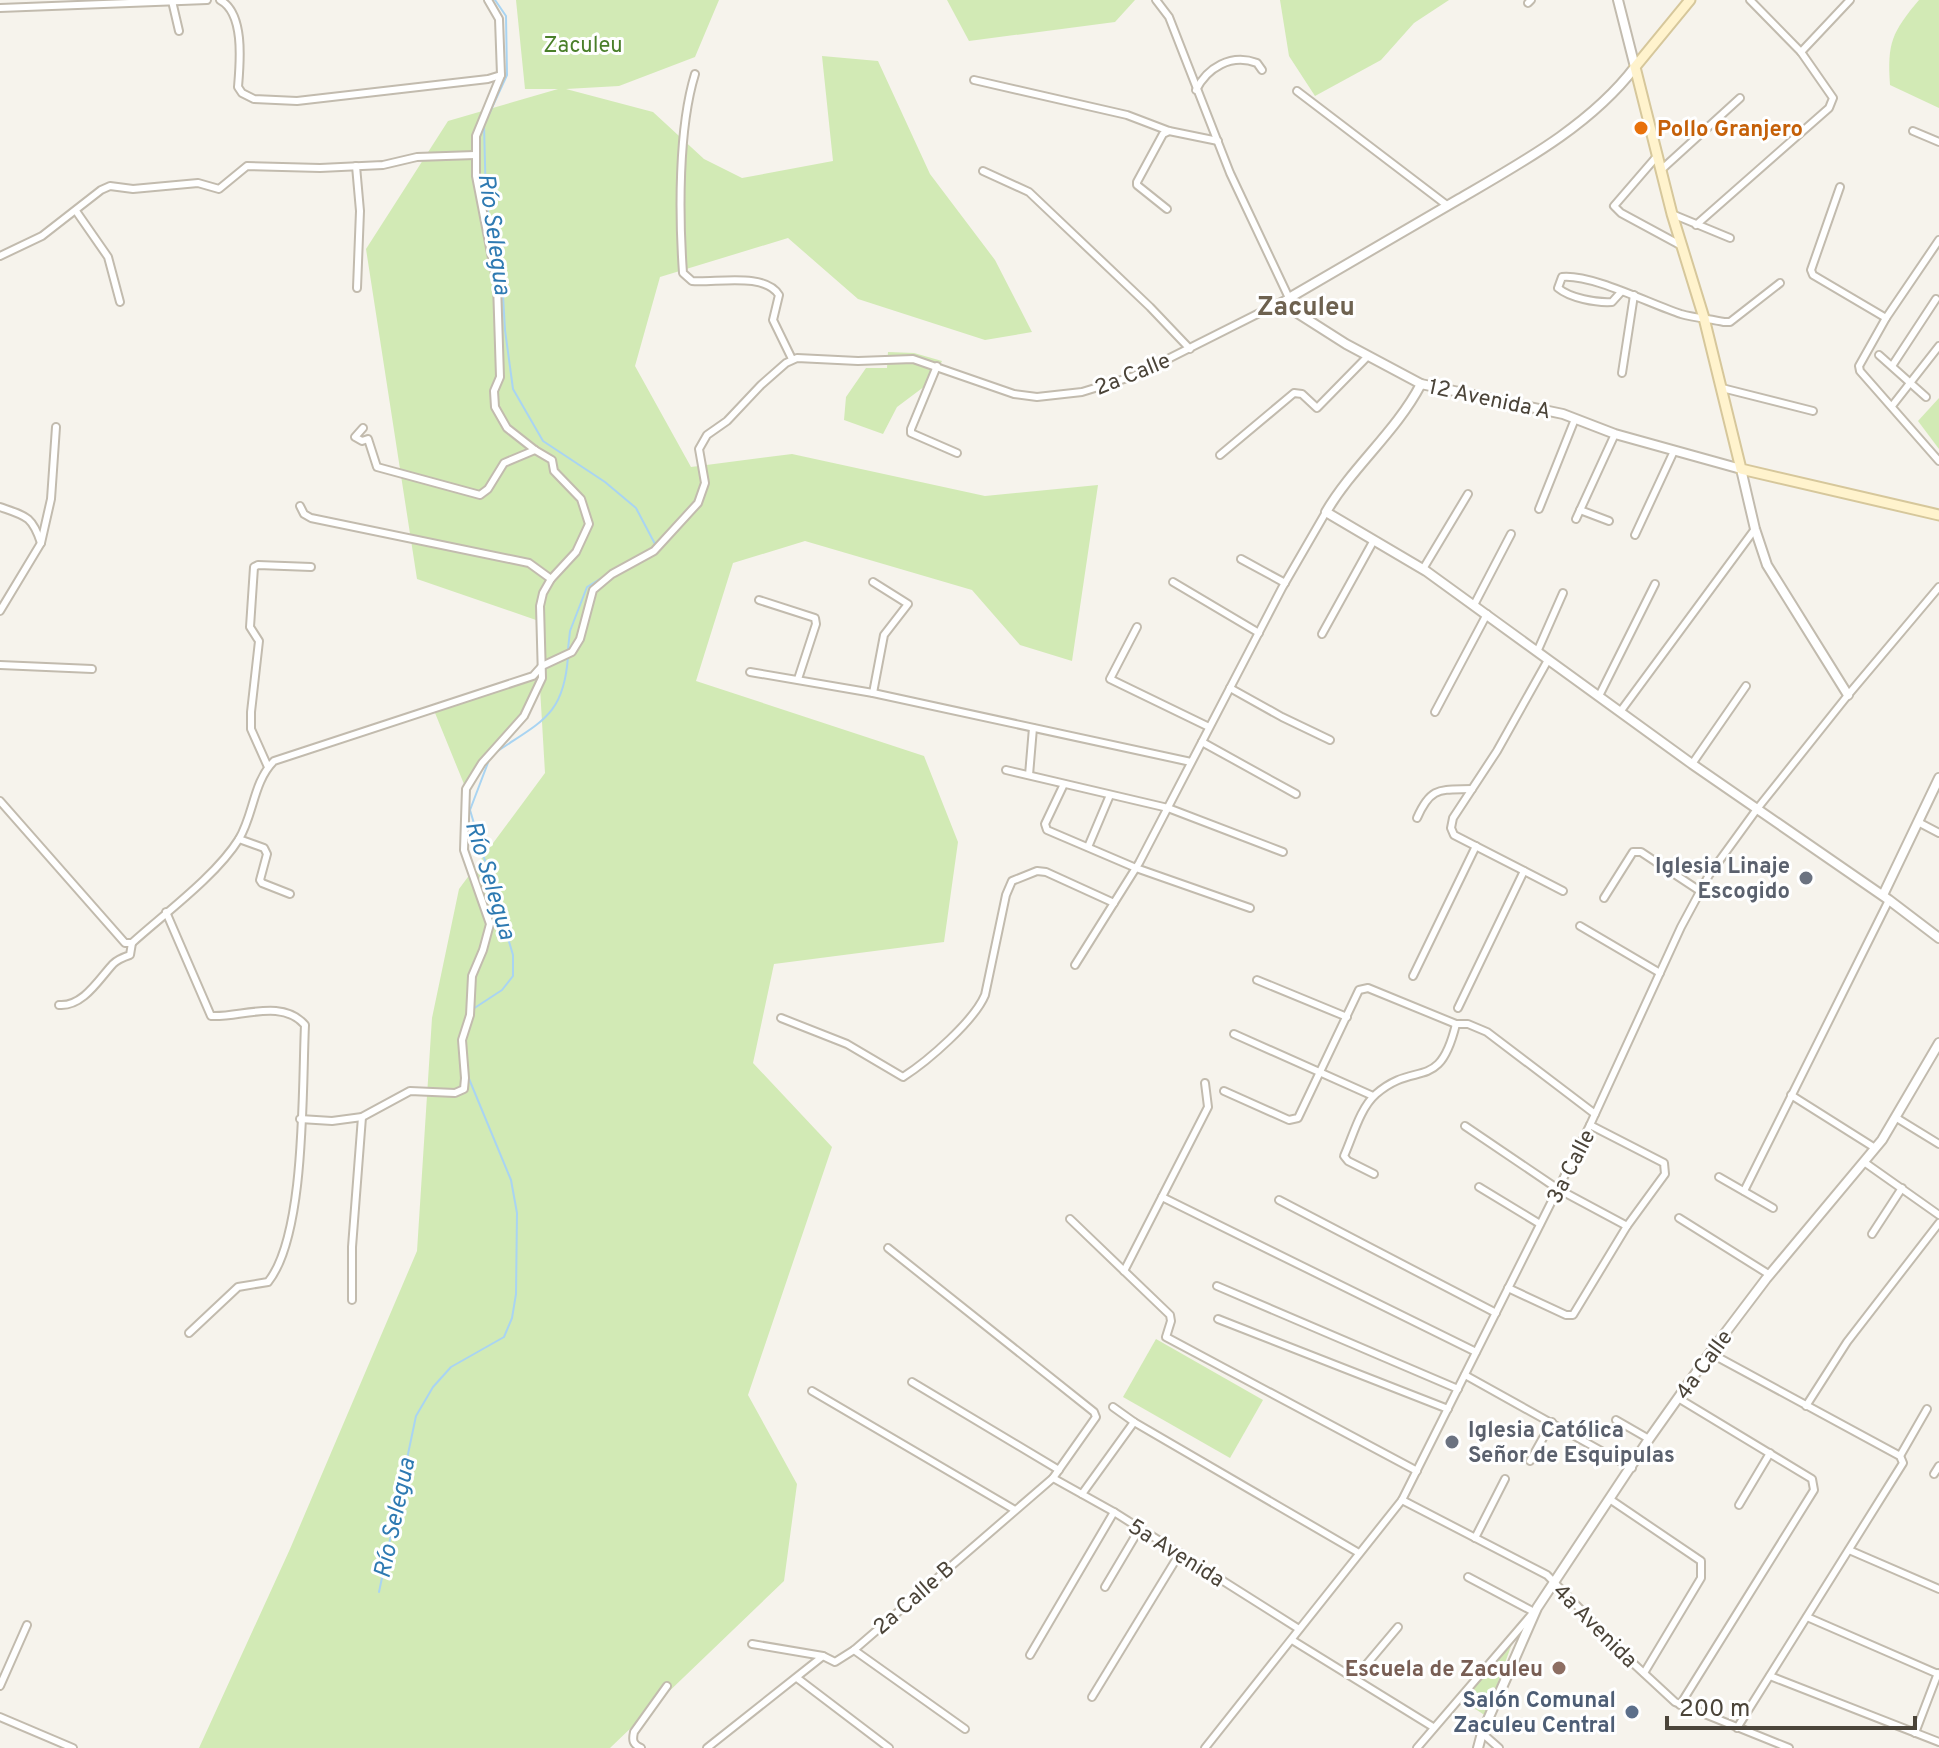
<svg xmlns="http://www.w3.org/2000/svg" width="1939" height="1748" font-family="Overpass,sans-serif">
  <rect width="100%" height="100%" fill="#f6f3ec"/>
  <g fill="#d2eab5">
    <polygon points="516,0 719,0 695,57 619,86 566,89 653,112 704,159 742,178 833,161 822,56 878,61 930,174 995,260 1032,332 985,340 858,299 788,238 660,277 635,366 691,467 792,454 985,496 1098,485 1072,661 1020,645 972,590 805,541 733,563 696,681 924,756 958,842 944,942 774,964 753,1063 832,1147 748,1395 797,1484 784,1581 610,1748 199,1748 290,1549 417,1251 432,1018 459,889 545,773 536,620 417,579 366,249 448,121 558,89 525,89"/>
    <polygon points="947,0 1135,0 1115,22 969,41"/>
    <polygon points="1280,0 1449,0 1414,23 1381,60 1315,96 1289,56"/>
    <path d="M1919,0h20v108l-49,-23c-3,-42 2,-53 29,-85z"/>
    <polygon points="888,352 914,353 942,361 933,380 897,407 883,434 844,420 846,397 866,368 887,368"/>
    <polygon points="1939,398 1939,449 1918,421"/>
    <polygon points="533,676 537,682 525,714 484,761 466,789 433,708"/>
    <polygon points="1156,1339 1263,1400 1230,1458 1123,1397"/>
    <polygon points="1512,1632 1515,1635 1486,1716 1457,1697"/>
  </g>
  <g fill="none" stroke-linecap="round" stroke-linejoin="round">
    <g stroke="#a9d4f2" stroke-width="2">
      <polyline points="495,0 506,16 507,75 484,125 486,202 502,278 505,330 513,389 543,441 605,482 636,508 655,544"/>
      <polyline points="620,566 652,548"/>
      <polyline points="568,649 570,631 587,587 608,574"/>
      <path d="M492,755c47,-33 72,-37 76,-99"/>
      <polyline points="473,1009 502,990 513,976 513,955 470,810 489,760"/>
      <polyline points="379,1592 416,1416 433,1387 451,1367 504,1337 512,1318 516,1294 517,1213 511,1180 467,1074"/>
    </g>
    <defs>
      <g id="minor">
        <path d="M220,0c25,13 20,63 18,87l4,6 12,6 43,2 191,-22 13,-4"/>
        <polyline points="172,1 179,31"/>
        <polyline points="1528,3 1531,0"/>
        <polyline points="0,8 207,0"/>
        <polyline points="1801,52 1850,0"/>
        <path d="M695,74c-17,55 -16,142 -12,199l9,8c24,2 73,-9 87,14l-6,25 19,39"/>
        <polyline points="974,80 1127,115 1169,131 1218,141"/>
        <path d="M1196,90c11,-22 35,-37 61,-27l5,7"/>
        <polyline points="1297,91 1448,206"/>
        <polyline points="1913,131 1939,142"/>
        <polyline points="1658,155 1614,206 1621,213 1682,246"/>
        <polyline points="356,166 360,211 357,288"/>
        <polyline points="1661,170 1740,98"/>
        <polyline points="983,171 1029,192 1150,307 1190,349"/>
        <polyline points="1840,187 1811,270 1813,275 1886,318"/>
        <polyline points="1167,209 1137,185 1137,182 1163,134 1169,131"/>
        <polyline points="76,211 108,257 120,302"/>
        <polyline points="1672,214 1730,238"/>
        <polyline points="1696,225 1829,108 1833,98 1801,52 1750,0"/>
        <polyline points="1939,240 1886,318 1859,366 1860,371 1939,461"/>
        <polyline points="0,256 42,236 101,190 110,186 133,189 198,183 219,189 247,166 320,168 383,165 417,157 475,155"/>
        <path d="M1621,292l-9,10c-16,1 -42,-4 -54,-14l4,-11c30,-3 88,27 119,37 14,4 29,5 43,8h6l50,-39"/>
        <polyline points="1879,355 1926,397"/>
        <polyline points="937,366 911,429 911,433 957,453"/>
        <polyline points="1892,366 1936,299"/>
        <polyline points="1622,373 1634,295"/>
        <polyline points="1722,388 1813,411"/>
        <polyline points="1892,406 1939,346"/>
        <polyline points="363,428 355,437 362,441 368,439 377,467 480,495 488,489 504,463 535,450"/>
        <polyline points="1220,455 1294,393 1302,394 1317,408 1368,356"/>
        <polyline points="300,506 304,514 311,518 529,563 551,579"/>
        <path d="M0,507c26,9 32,9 41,36"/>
        <polyline points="1539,509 1575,419"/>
        <polyline points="1580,510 1609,521"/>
        <polyline points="1576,519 1615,434"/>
        <polyline points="1635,535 1674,451"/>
        <polyline points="1241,559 1285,583"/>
        <polyline points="1423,569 1468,494"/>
        <polyline points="873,582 908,604 884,635 873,693"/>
        <polyline points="1173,582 1259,633"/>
        <polyline points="759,600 815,618 816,624 798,679"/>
        <polyline points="1474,605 1511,534"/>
        <polyline points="0,611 41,543 51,499 56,427"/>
        <polyline points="1137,627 1110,679 1209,727"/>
        <polyline points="1322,634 1374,540"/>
        <polyline points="1537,652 1563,593"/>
        <polyline points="1548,660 1497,751 1453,818 1451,828 1454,835 1563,891"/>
        <polyline points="0,665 92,669"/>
        <polyline points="750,672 873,693 1191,762"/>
        <polyline points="1230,688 1282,717 1330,740"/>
        <polyline points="1599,696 1655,584"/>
        <polyline points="1435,712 1487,614"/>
        <polyline points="1620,712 1755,529"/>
        <polyline points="1202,742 1296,794"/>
        <polyline points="1692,764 1746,686"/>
        <polyline points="268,767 251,729 251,712 259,641 250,627 254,567 258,565 311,567"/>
        <polyline points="1006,770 1168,808 1283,852"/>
        <polyline points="1029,775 1033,728"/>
        <polyline points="1064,784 1045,824 1047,830 1136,868 1250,908"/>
        <path d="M0,801l125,142h7c32,-29 84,-67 107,-104 15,-25 14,-57 35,-78l259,-85 9,-10 30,-14 8,-13 13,-49 19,-16 42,-23 44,-48 7,-20 -6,-34 8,-14 20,-14 34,-36 25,-22 11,-5 61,3 55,-2 101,35 23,3 45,-5 52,-16 155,-78 -59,-125 -61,-156 -13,-17"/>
        <path d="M1417,818c14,-32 23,-28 55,-29"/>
        <polyline points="1918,822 1939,833"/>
        <polyline points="239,839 264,848 267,854 260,880 262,883 290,894"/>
        <polyline points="1088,847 1110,795"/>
        <polyline points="1604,898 1633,852 1641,852 1700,891"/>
        <path d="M166,912l45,104c29,2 71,-18 94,9 -3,62 1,210 -37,257l-30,5 -49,46"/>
        <polyline points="1580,926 1660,973"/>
        <polyline points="1075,965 1139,863 1282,588 1326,512"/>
        <polyline points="1413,976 1476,846"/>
        <polyline points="1257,980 1347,1017"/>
        <path d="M59,1005c24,2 40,-26 54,-41 5,-5 11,-7 17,-9l2,-12"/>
        <polyline points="1458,1008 1524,871"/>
        <path d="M781,1018l66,26 56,33c25,-16 71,-56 82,-82l21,-100 6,-14 25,-10 9,1 68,31"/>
        <polyline points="1234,1034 1373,1096"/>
        <polyline points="1224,1091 1289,1120 1298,1118 1359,990 1368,988 1456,1024 1468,1024 1487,1032 1595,1114"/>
        <polyline points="1791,1095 1875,1148"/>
        <polyline points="1895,1117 1939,1144"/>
        <polyline points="300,1119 332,1121 362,1117 410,1091 455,1093 464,1089 465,1078 462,1040 470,1015 472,976 483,950 490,924 464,850 466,789 482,763 524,716 542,678 540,606 543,593 551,579 576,552 589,524 581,499 554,471 552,460 535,450 507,428 495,407 494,391 500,377 497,284 476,176 476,136 501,75 499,19 488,0"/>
        <polyline points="1465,1126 1558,1189 1627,1226"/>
        <polyline points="1864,1162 1939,1215"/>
        <path d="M1374,1174l-26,-13 -4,-5c9,-20 16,-48 32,-62 40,-35 63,0 80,-70"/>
        <polyline points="1719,1177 1773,1208"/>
        <polyline points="1479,1187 1540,1224"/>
        <polyline points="1744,1191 1889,900"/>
        <polyline points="1162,1197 1476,1352"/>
        <polyline points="1279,1200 1496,1313"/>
        <polyline points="1679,1218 1770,1275"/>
        <polyline points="1070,1219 1170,1315 1171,1321 1166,1337 1417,1471"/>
        <polyline points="1872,1234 1902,1188"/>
        <polyline points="1124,1271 1208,1107 1205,1083"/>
        <polyline points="1217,1286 1458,1389"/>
        <polyline points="1508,1288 1566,1315 1573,1315 1627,1226 1665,1174 1664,1163 1590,1125"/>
        <polyline points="352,1300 352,1247 362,1117"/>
        <polyline points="1218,1319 1448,1409"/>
        <polyline points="1710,1353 1900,1456 1903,1463 1737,1728"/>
        <polyline points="1465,1375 1632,1468"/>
        <polyline points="912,1382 1059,1470"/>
        <polyline points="812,1391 1015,1510"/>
        <polyline points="1678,1398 1812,1479 1814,1490 1680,1705"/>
        <polyline points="1806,1406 1847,1342 1939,1223"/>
        <polyline points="1113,1407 1134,1422 1359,1553"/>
        <polyline points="1616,1420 1649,1439"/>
        <polyline points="1900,1456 1927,1409"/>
        <polyline points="1530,1461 1552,1422"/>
        <polyline points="1934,1474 1939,1466"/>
        <polyline points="1053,1478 1114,1512 1299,1629"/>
        <polyline points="1082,1494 1134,1422"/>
        <polyline points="1402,1500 1547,1575 1635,1665 1675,1702 1789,1748"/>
        <polyline points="1611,1500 1701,1561 1701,1578 1644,1673"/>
        <polyline points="1739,1505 1770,1453"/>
        <polyline points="1475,1538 1505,1479"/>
        <polyline points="1849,1550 1939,1589"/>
        <polyline points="1468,1577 1534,1612"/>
        <polyline points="1105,1587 1140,1528"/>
        <polyline points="1807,1617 1938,1674"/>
        <polyline points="1292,1640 1433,1727"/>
        <polyline points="752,1644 823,1656"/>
        <polyline points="854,1650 965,1729"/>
        <polyline points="1030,1655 1114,1512"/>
        <polyline points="1770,1676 1939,1742"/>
        <polyline points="797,1678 889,1748"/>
        <polyline points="1355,1678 1398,1627"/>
        <polyline points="0,1686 27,1625"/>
        <polyline points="1092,1697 1180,1553"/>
        <polyline points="0,1717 73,1748"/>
        <polyline points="1482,1733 1499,1748"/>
        <polyline points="1915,1733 1938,1673"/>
        <path d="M641,1748c-8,-4 -9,-7 -7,-16l33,-46"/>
        <polyline points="707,1748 823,1656 835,1662 854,1650 1053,1478 1096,1417 1094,1412 888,1248"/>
        <polyline points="1205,1748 1402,1500 1590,1125 1681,927 1709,875 1757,809 1848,695 1939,587"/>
        <polyline points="1417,1748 1532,1614"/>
      </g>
      <g id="tertiary">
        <path d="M1618,0l17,67c-44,58 -114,96 -176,132 -57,33 -114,66 -170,99l2,11 55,35 75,40 142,30 52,20 126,35 14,60 12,36 81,130"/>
        <path d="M1421,384c-25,48 -68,82 -95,128l100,59 266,193 197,136 50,38"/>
        <polyline points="1883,895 1939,778"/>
        <polyline points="1478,1748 1482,1733 1537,1608 1649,1439 1710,1353 1766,1279 1882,1140 1939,1043"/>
      </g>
      <polyline id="secondary" points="1690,0 1635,67 1672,214 1704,318 1741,469 1939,515"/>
    </defs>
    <use href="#minor" stroke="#c2bbae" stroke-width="10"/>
    <use href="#tertiary" stroke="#c2bbae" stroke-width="12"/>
    <use href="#secondary" stroke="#d6c79b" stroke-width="13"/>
    <use href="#minor" stroke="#fff" stroke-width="6"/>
    <use href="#tertiary" stroke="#fff" stroke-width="8"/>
    <use href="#secondary" stroke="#fff3cd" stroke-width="9"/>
  </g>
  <circle fill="#e8710a" stroke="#fff" stroke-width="3" cx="1641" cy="128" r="8"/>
  <g fill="#6b7280" stroke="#fff" stroke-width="3">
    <circle cx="1806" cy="878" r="8"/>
    <circle cx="1452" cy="1442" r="8"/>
  </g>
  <circle fill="#8d6e63" stroke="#fff" stroke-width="3" cx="1559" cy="1668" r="8"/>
  <circle fill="#5c6f8a" stroke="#fff" stroke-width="3" cx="1632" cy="1712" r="8"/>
  <g text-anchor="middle" stroke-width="6" stroke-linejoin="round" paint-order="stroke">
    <g font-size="22" fill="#4a7f2a" stroke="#fff">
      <text x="583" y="52">Zaculeu</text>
    </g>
    <g font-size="22" font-weight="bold" fill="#c56008" stroke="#fff" text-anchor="start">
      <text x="1657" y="136">Pollo Granjero</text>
    </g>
    <g font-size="22" fill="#4b4439" stroke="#fff">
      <text transform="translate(1132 373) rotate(-22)" y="8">2a Calle</text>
      <text transform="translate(1490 398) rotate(12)" y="8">12 Avenida A</text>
      <text transform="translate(1570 1166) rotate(-63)" y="8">3a Calle</text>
      <text transform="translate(1703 1364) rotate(-54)" y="8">4a Calle</text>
      <text transform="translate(1177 1552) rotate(32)" y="8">5a Avenida</text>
      <text transform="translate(913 1597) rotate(-41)" y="8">2a Calle B</text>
      <text transform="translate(1596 1625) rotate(45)" y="8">4a Avenida</text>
    </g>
    <g font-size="22" font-weight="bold" fill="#5b616d" stroke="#fff" text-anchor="end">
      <text x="1790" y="873">Iglesia Linaje<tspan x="1790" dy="25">Escogido</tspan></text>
      <text x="1468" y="1437" text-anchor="start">Iglesia Católica<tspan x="1468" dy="25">Señor de Esquipulas</tspan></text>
    </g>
    <g font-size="22" font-weight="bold" fill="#785e54" stroke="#fff" text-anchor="end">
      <text x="1543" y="1676">Escuela de Zaculeu</text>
    </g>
    <g font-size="22" font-weight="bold" fill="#4e5e75" stroke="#fff" text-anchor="end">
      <text x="1616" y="1707">Salón Comunal<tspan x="1616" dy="25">Zaculeu Central</tspan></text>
    </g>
    <g font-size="24" font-style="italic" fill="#2e7ab2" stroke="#fff">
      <text transform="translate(495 234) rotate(82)" y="8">Río Selegua</text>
      <text transform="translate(491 880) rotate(73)" y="8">Río Selegua</text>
      <text transform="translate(394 1518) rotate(-78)" y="8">Río Selegua</text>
    </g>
    <g font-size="26" font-weight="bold" fill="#6e6250" stroke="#fff">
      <text x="1306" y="315">Zaculeu</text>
    </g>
  </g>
  <path d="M1667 1716v12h248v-12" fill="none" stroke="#4b4439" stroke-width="4"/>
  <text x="1679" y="1716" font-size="24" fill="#4b4439" stroke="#ffffff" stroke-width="6" paint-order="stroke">200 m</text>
</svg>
